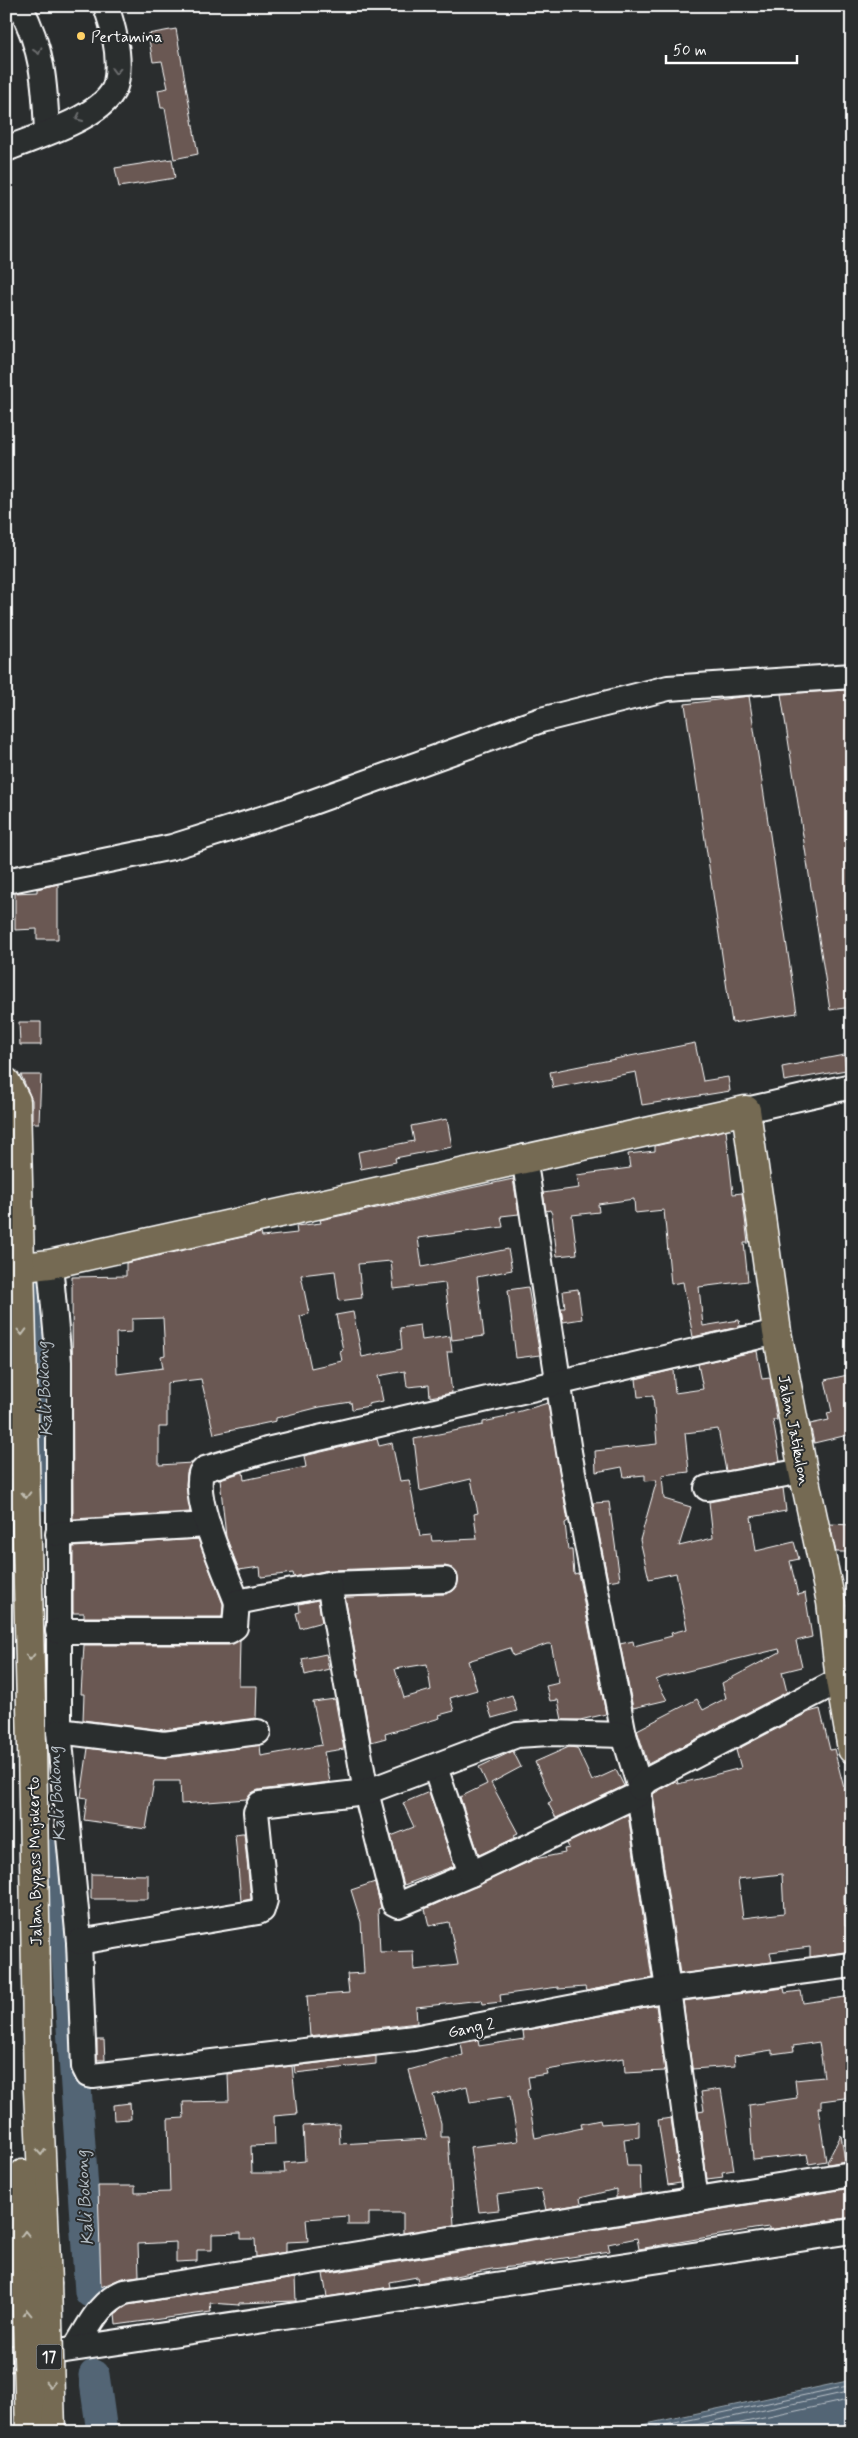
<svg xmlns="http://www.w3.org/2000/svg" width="858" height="2438" font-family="Mynerve,sans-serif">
  <rect width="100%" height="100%" fill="#2a2d2e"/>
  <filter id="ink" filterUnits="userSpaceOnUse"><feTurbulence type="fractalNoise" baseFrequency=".02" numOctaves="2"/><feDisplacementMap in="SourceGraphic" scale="10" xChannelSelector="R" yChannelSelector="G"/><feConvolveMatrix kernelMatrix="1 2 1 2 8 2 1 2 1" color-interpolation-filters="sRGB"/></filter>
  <g filter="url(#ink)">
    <polygon fill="#526575" stroke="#97a3ac" points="852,2380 852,2432 609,2432"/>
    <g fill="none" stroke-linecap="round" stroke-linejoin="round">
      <g stroke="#bac1c8" stroke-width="1">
        <polyline points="633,2432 852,2385"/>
        <polyline points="663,2432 852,2391"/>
        <polyline points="699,2432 852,2399"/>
      </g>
      <g stroke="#526575" stroke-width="31">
        <polyline points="40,1295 48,1496"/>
        <polyline points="60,1851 90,2292"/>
        <polyline points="94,2375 102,2432"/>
      </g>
    </g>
    <g fill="#6a5853" stroke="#fff" fill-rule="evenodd">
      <polygon points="176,29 198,154 174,159 165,108 161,108 158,90 168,88 162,61 153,62 148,34"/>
      <polygon points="172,159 175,178 119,187 115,168"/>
      <polygon points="847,690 852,722 852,1007 830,1010 781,694"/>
      <polygon points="749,696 797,1013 732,1023 685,704"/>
      <polygon points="58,884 58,939 37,939 37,929 15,930 15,893 37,892 37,889"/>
      <polygon points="19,1022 41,1022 41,1045 20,1045"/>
      <polygon points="695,1043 703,1081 728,1077 730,1091 642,1105 636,1072 553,1088 550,1072"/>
      <polygon points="844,1055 846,1070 784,1081 782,1067"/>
      <polygon points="21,1075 41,1075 39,1123 32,1123 32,1100"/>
      <polygon points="447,1119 452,1147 395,1158 396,1162 361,1169 358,1152 414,1141 411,1126"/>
      <polygon points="726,1130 733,1194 742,1193 748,1243 744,1243 748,1281 699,1287 703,1326 739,1320 740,1326 747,1325 693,1337 683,1282 671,1284 664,1210 635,1213 634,1199 598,1204 599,1212 572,1215 577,1254 557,1256 552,1214 550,1210 546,1211 543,1193 579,1188 577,1175 630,1168 628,1154 655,1151 655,1146"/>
      <path d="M513,1179l6,35 -18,2 2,11 -85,11 4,29 86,-18 4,21 -35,7 7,59 -32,4 -7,-57 -51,6 -3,-28 -33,3 4,34 -23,3 -4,-30 -34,4 8,39 -9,2 11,52 31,-7 -2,-10 3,-1 -7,-35 17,-3 9,45 40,-8 -2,-21 20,-3 2,15 28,-4 2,16h-5l5,41 -22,4 -1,-12 -22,2 -2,-16 -27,5 5,25 -15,3 1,2 -17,3 -1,-7 -31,5 -44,11v3l-62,13 -13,-55 -34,4v44h-8v38l33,-2 -5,9 -1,13 4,27 -117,7 -1,-242 54,-1v-13l135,-30 1,4 35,-4 -1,-7 25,-3 -1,-3zM163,1318l2,37 -4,1 2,12 -46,6 -1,-41 16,-1v-13z"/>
      <polygon points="528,1287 540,1355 516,1358 508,1290"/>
      <polygon points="578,1289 582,1319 563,1322 561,1308 565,1308 563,1291"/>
      <polygon points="757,1351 762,1379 770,1378 777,1420 773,1420 780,1461 726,1471 718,1429 685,1433 689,1472 662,1475 664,1499 691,1507 679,1546 713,1538 709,1502 783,1488 786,1511 751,1517 756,1551 794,1542 799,1559 790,1561 798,1595 805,1593 812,1637 796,1641 802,1667 782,1672 787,1692 648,1764 637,1730 697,1699 703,1710 726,1698 722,1683 780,1652 779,1649 663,1677 656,1680 667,1700 633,1708 620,1644 633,1641 634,1646 672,1636 671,1633 687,1629 676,1573 649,1579 640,1540 657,1480 645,1481 645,1475 624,1477 622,1467 596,1472 595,1451 657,1444 653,1396 638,1397 636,1379 673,1370 675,1393 703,1389 698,1364"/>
      <polygon points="852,1374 852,1434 814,1443 810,1424 829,1420 827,1413 832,1412 825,1380"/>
      <path d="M548,1403l20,118 -3,2 3,27h4l2,24 4,-1 28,141 -26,6h-18l-4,-20 -8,1 -4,-15 13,-3 -8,-39h-4l-34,12 -3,-8 -42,13 9,29 -27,8 4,13 -15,4 1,3 -55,16 1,4 -15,4 -26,-145 101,-3 7,-3 4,-5v-13l-5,-5 -7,-2 -116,4 -35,7 -1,-4 -32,4 -1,-10 -21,3 -13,-33 -6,-58 23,-7 1,8 62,-13 -2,-11 73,-17 2,7 13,-3 8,38 9,-1 11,56 11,-1 1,6 45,-2 -3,-25 4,-1 -7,-34 -51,12 -6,-52 69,-14v-3l24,-5v-2zM427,1664l4,26 -27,8 -9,-29z"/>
      <polygon points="609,1502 620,1579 608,1581 593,1503"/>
      <polygon points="830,1524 852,1525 852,1552 836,1552"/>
      <polygon points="198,1539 223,1604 222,1617 84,1617 84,1613 73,1613 73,1547"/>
      <polygon points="318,1600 322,1622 300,1628 296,1613 300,1612 299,1604"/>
      <polygon points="240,1640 239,1686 257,1686 256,1718 164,1730 83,1720 84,1694 81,1694 84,1645 229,1645"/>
      <polygon points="326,1654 329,1669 305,1675 302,1659"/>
      <polygon points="512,1695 517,1711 492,1718 487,1703"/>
      <polygon points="335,1699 344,1749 324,1752 330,1782 258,1790 252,1793 247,1799 181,1804 180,1781 154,1781 146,1829 84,1820 87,1798 81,1797 88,1748 166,1758 260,1745 261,1756 322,1745 313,1702"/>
      <path d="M820,1709l10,41 4,-1 12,47 6,44v34l-7,1 2,19h-3l1,32h4l2,25 -41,6v-10l-40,5 2,10 -92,12 -27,-180 24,-14 1,4 63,-16 -5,-18 73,-38zM782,1874l2,39 -41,5 -5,-39z"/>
      <polygon points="569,1747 577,1748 592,1781 616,1770 624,1786 556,1818 548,1803 552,1801 535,1762"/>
      <polygon points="513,1751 521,1767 491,1783 518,1833 514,1835 515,1838 479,1855 460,1797 487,1784 479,1767"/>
      <polygon points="429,1792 454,1866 404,1885 391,1836 414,1827 403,1803"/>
      <polygon points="628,1814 652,1978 586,1991 585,1987 558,1989 558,1987 500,1995 501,2002 483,2004 482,2000 416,2007 417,2023 310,2036 307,1996 349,1993 347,1974 364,1973 361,1922 351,1890 375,1882 381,1908 378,1909 380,1952 413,1951 414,1970 458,1965 449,1922 429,1926 425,1909 535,1859 565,1853 564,1849 569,1848 567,1843"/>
      <polygon points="242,1833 244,1833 251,1899 241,1901 235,1834"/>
      <polygon points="91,1874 148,1875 148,1899 91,1899"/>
      <polygon points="784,1988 785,1993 801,1991 803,2003 852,1996 852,2097 821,2101 821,2108 818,2108 826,2161 809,2164 807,2154 753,2160 749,2105 797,2098 795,2080 824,2077 819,2042 793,2046 794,2051 772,2054 772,2050 734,2056 735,2066 692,2069 683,2001"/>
      <polygon points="656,2005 665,2071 625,2073 624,2058 546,2070 547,2074 528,2077 530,2089 527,2090 535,2138 582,2128 581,2124 600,2120 601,2124 639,2121 639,2137 624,2139 627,2166 640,2166 641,2194 616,2198 616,2189 580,2198 581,2204 546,2210 541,2189 497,2195 499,2210 479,2212 470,2147 518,2141 510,2096 470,2102 467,2086 433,2095 441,2123 441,2137 448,2137 454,2225 403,2233 403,2213 369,2213 369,2225 348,2225 348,2216 306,2219 308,2241 286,2242 286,2252 256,2257 255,2239 241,2239 241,2233 212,2234 212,2250 197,2250 197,2261 176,2262 176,2242 138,2244 139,2276 122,2278 101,2287 98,2186 135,2186 135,2193 170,2192 168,2119 184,2118 183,2102 229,2101 228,2074 292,2066 297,2114 274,2116 275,2145 251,2146 252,2173 285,2173 284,2163 305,2161 303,2126 339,2124 340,2144 427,2139 409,2070 463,2055 461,2043 478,2040 479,2046 524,2039 523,2031"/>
      <polygon points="97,2040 104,2040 105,2060 97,2060"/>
      <polygon points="376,2056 376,2064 295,2073 294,2066"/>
      <polygon points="721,2089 734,2170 722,2172 723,2177 707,2179 698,2111 704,2110 701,2092"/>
      <polygon points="130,2103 131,2119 114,2120 113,2105"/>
      <polygon points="671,2118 680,2183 668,2185 658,2120"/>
      <polygon points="841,2135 845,2161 828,2164 827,2162"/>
      <polygon points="852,2188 852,2217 769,2230 769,2227 754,2229 639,2249 637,2238 608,2244 610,2251 545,2261 545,2263 492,2269 418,2283 417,2277 389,2282 390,2287 327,2297 323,2274"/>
      <polygon points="295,2278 296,2301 239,2303 239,2305 210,2303 211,2312 116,2325 115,2314 128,2305"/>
    </g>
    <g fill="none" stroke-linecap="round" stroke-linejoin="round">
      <defs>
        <g id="minor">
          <path d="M20,6c23,43 25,79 27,126"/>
          <path d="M6,149c29,-12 103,-33 110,-66 5,-24 -2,-54 -10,-77"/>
          <polyline points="6,881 172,847 293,809 541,720 668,688 852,676"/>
          <polyline points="746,1110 852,1086"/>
          <polyline points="524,1157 569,1452 624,1735 640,1788 639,1794 668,1989 696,2200"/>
          <polyline points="50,1264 59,1362 59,1731 79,1942 84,2067 88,2075 93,2076 414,2038 668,1989 852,1965"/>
          <polyline points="707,1488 803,1471"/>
          <polyline points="58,1534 208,1525"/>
          <polyline points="329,1584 445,1580"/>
          <path d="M237,1602c-11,-30 -44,-99 -36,-129l4,-4 62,-19 510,-118"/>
          <polyline points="58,1631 229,1631 235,1627 237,1602 329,1584 366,1792 394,1903 398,1905 471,1874 639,1794"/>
          <polyline points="59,1731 164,1744 258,1732"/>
          <polyline points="435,1767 471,1874"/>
          <polyline points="640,1788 648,1780 840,1680"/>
          <polyline points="79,1942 258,1912 262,1910 265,1900 256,1812 260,1804 366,1792 517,1735 549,1733 624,1735"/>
          <path d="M76,2347c14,-22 23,-45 48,-55l728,-118"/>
          <polyline points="6,2359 852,2231"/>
        </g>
        <polyline id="major" points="6,1269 50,1264 746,1110 777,1332 803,1471 831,1602 840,1680 852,1749"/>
        <g id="highway">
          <polyline points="6,1082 16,1101 32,1746 38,2090 47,2282"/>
          <polyline points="23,2174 26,2283"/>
        </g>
      </defs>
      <use href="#minor" stroke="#fff" stroke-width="28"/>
      <use href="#major" stroke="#fff" stroke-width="31"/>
      <use href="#highway" stroke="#fff" stroke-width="31"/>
      <use href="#minor" stroke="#2a2d2e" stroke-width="24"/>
      <use href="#major" stroke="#746b52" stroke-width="28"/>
      <use href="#highway" stroke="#746b52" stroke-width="28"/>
      <defs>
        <g id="highway-bridge">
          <polyline points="47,2282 51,2432"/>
          <polyline points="26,2283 30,2432"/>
        </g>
      </defs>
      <use href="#highway-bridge" stroke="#fff" stroke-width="31" stroke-linecap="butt"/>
      <use href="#highway-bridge" stroke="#746b52" stroke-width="28"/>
    </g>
    <defs><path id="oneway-chevron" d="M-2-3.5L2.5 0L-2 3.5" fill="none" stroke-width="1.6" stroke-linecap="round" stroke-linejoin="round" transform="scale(1.25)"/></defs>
    <g stroke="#6a6c6d">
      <use href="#oneway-chevron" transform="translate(38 51) rotate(73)"/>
      <use href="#oneway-chevron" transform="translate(116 71) rotate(91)"/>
      <use href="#oneway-chevron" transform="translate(79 118) rotate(155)"/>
    </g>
    <g stroke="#c0bcb1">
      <use href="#oneway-chevron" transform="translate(22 1332) rotate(89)"/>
      <use href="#oneway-chevron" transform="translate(26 1495) rotate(89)"/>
      <use href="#oneway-chevron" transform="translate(30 1657) rotate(89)"/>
      <use href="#oneway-chevron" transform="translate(41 2152) rotate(87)"/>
      <use href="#oneway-chevron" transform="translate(25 2234) rotate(-91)"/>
      <use href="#oneway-chevron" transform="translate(27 2313) rotate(-92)"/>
      <use href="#oneway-chevron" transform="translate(50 2384) rotate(88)"/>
    </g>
  </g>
  <circle fill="#ffd166" stroke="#2a2d2e" stroke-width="2" cx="81" cy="36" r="5"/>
  <g text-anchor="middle" stroke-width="4" stroke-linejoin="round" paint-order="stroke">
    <rect fill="#2a2d2e" stroke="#bfc0c0" stroke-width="1" x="36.5" y="2344.5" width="25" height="25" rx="4"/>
    <g font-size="15" font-weight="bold" fill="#fff">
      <text x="49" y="2362">17</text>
    </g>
    <g font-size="16" fill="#fff" stroke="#2a2d2e" text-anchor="start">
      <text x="91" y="42">Pertamina</text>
    </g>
    <g font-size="16" fill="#fff" stroke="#2a2d2e">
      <text transform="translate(795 1430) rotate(79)" y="6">Jalan Jatikulon</text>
      <text transform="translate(34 1861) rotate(-91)" y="6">Jalan Bypass Mojokerto</text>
      <text transform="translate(471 2027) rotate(-11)" y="6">Gang 2</text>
    </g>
    <g font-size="18" font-style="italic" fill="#b1bac1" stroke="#2a2d2e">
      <text transform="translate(44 1389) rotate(-93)" y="6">Kali Bokong</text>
      <text transform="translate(56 1794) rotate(-94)" y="6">Kali Bokong</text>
      <text transform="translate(84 2198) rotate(-94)" y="6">Kali Bokong</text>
    </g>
  </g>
  <rect width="858" height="2438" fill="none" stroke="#2a2d2e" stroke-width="25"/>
  <rect x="12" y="12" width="833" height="2413" fill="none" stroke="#fff" stroke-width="2" filter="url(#ink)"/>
  <path d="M666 55v8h131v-8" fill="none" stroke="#ffffff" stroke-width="2.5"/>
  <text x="673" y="55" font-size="15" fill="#ffffff" stroke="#2a2d2e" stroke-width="4" paint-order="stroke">50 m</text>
</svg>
